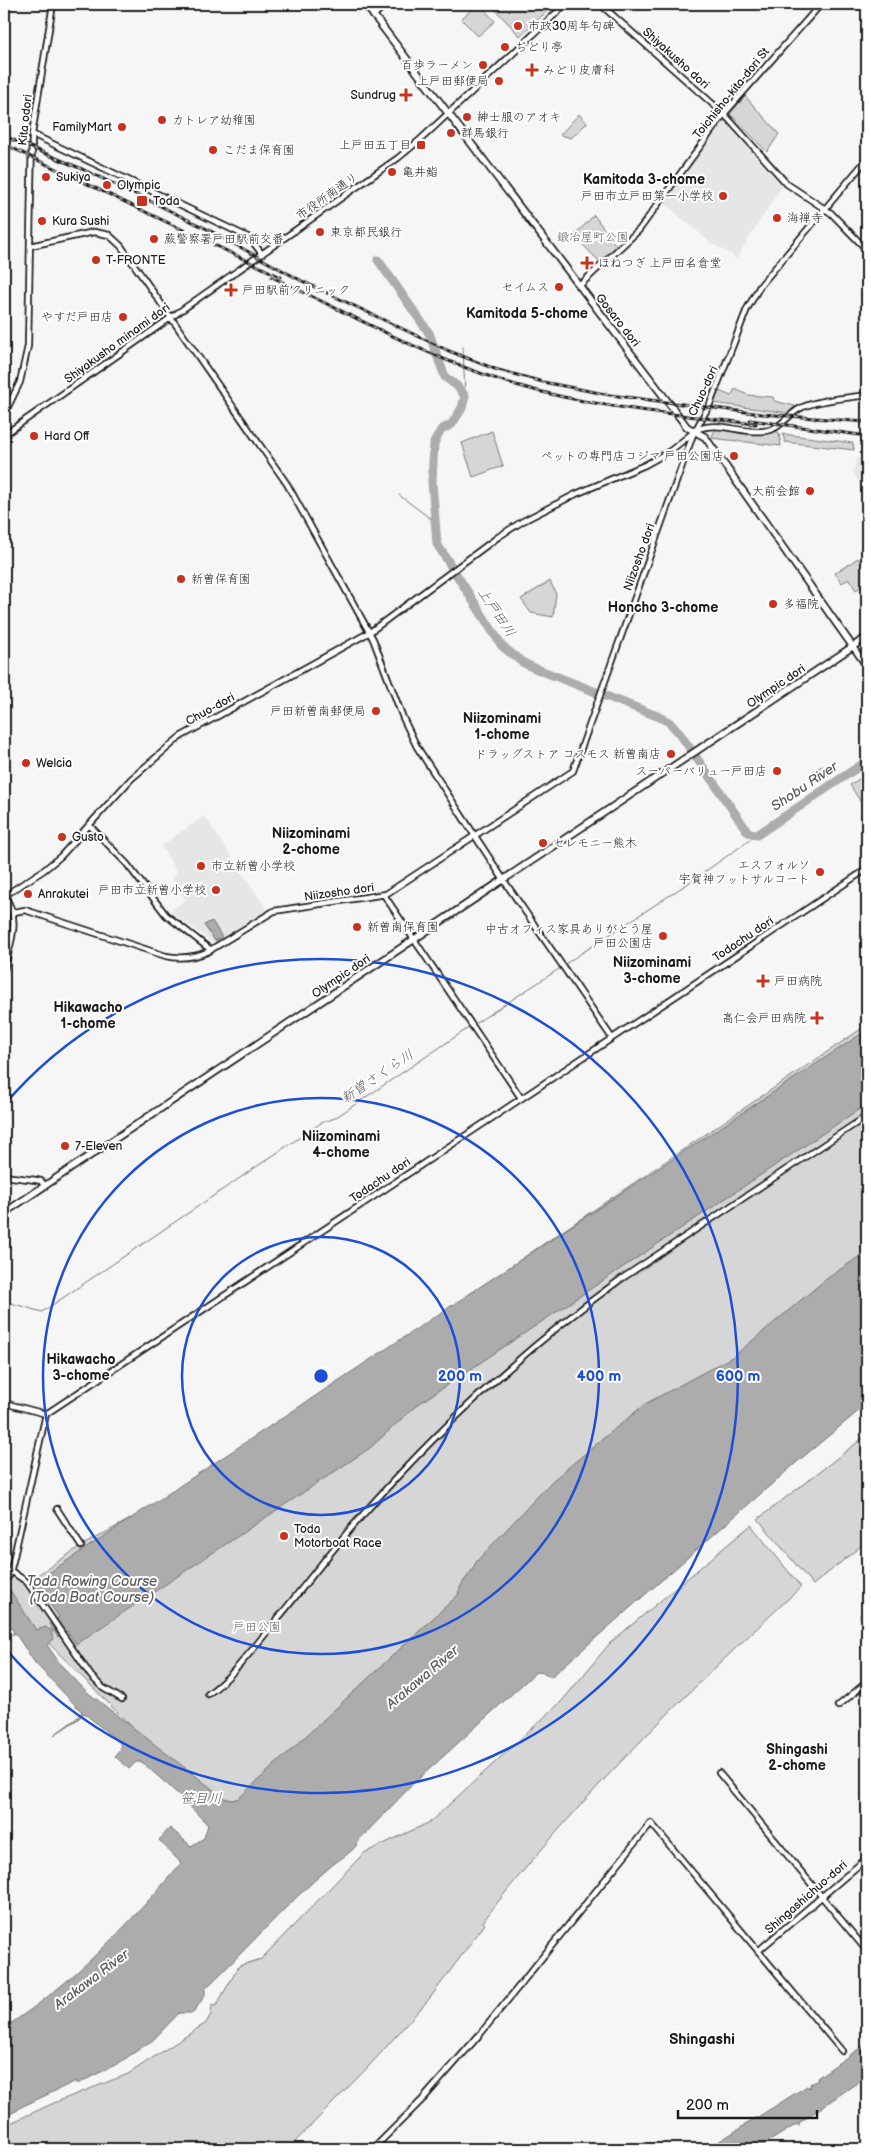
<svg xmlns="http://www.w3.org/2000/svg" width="871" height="2153" font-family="'Balsamiq Sans','Klee One',sans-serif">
  <rect width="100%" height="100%" fill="#f6f6f6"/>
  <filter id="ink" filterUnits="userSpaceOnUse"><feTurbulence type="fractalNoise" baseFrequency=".02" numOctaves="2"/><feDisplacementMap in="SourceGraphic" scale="10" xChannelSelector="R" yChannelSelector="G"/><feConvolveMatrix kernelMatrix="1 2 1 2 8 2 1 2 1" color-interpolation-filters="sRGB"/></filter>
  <g filter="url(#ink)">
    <g fill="#e6e6e6">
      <polygon points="724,121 782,186 736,259 731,254 712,244 664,203"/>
      <polygon points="857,458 867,459 867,484 862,488 853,472"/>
      <polygon points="204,816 268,911 213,943 170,911 186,900 172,879 177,872 161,846"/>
    </g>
    <g fill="#d6d6d6" stroke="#797979">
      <polygon points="477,4 479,4 495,21 478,36 461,19"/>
      <polygon points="490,4 555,4 520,36"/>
      <polygon points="745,96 779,134 767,152 730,114"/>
      <polygon points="579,114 587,123 571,138 560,135"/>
      <polygon points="594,215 617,247 600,262 574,236"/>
      <polygon points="735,389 748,395 773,397 774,401 795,406 788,413 713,403 719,391 731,396"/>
      <polygon points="716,428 764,433 776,431 779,433 781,446 711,438"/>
      <polygon points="492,431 503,466 473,477 462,443"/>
      <polygon points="783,434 853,443 854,450 785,442"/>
      <polygon points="858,558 867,572 867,583 856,590 849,579 842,583 835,573"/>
      <polygon points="550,581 556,594 553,617 531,613 521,599"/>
      <polygon points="822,766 829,776 817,782 811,773"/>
      <polygon points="859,779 865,787 867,786 867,812 850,785"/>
      <polygon points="867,1025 867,1325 247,1843 4,1598 4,1580 11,1571 27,1582 81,1546 132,1518 249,1447 511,1266"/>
      <polygon points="867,1435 867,1541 813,1585 758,1519"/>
      <path d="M751,1525l50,62c-85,79 -170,159 -246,247 -25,29 -50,57 -72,88l2,2 -55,74 -60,67 -82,84h-284v-23l52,-24 72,-28 78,-51 5,-9 1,-9 4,1 23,-40 22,-7 103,-106 66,-31 132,-121 48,-58z"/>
    </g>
    <g fill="#acacac" stroke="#727272">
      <polygon points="212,921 222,937 215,941 204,925"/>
      <path d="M867,1030v74l-450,301 -47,43 -294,196 -9,-13 -9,6 -4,-6 -3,2 3,6 -7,6 14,20 26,27 137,106 8,2 7,-2 219,-203c2,-14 13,-19 18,-33l77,-82 92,-76 89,-48 91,-76 42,-29v153l-70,58 -246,215 -7,-4 -8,-1 -123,112 -53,55c-5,13 -20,19 -30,28 -45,38 -83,82 -125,122v6l-12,18h-14l-26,27 -36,24 -40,20 -1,-3 -57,27 -1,2 -14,7v-89c68,-44 125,-103 177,-165l-22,-23 11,-12 21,18 13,-8 4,-13 -30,-31 -36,-32h-6l-7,7 -14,-13 6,-7 -1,-6 -36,-30 -6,6 -24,16 23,-17 5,-6 -47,-49 -20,-30 -3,2 2,-3 -10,-17v-34l32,49 10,-3 3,3 3,-2 -3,-4 10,-7 -24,-35z"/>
      <polygon points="867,2043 867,2076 799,2123 799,2126 797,2124 757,2149 707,2149 807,2086 809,2088 810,2084 818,2080 817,2078"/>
    </g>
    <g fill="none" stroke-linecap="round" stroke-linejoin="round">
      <g stroke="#727272" stroke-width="1">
        <polyline points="463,347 465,396"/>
        <polyline points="399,495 435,522"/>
        <polyline points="565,964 693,880 757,835"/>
        <polyline points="473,1025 562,967"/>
        <polyline points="4,1301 42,1312 321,1123 335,1118 470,1027"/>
      </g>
      <polyline stroke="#acacac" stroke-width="9" points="378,260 429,333 445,377 457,386 465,396 462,408 452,424 441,430 434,443 432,482 437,544 502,646 522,662 532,667 657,716 669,722 680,734 748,832 757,835 867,761"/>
      <path stroke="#d5d5d5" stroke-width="4.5" stroke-dasharray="4.5 2" stroke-linecap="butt" d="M122,1699c30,10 57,8 86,-5"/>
      <defs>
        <g id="minor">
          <polyline points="600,4 724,114 787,184 831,213 867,250"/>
          <polyline points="373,16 386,4"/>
          <polyline points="32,134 250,238 262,254"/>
          <polyline points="30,246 94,232 109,235 121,246 287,484 373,639 403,718 417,747 507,885 612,1038"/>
          <polyline points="579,286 639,230 724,114 821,4"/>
          <polyline points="4,415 20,382 28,346 32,134 53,4"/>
          <path d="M696,430c24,-10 43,4 68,1 17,-1 24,-18 39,-24 17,-8 45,-9 64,-12"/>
          <polyline points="4,435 398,158 421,139 566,4"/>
          <polyline points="853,647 867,667"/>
          <polyline points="90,826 127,864 166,915 211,950"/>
          <polyline points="384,895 521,1098"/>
          <polyline points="4,896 44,870 61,856 131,779 180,737 370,632 498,537 523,521 576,494 645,465 670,451 695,431 710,404 747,309 760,286 867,159"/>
          <path d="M4,896c18,23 6,47 0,74"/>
          <path d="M14,912l11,-2 141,46c15,3 27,2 41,-4l67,-41 112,-17 187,-123 121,-339"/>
          <polyline points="4,1176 36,1180 41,1181 45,1186"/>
          <polyline points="4,1403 46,1414"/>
          <polyline points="57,1509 81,1546"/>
          <polyline points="11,1571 27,1582 91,1676 103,1688 122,1699"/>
          <polyline points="4,1580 9,1576 13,1561 46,1414 867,869"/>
          <polyline points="867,1614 864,1616 867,1621"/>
          <path d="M208,1694c25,-18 43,-43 62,-66 30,-36 58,-74 89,-109 78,-89 166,-171 262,-240l246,-163"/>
          <polyline points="838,1706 867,1682"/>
          <polyline points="719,1773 867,1951"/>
          <polyline points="758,1951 867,1858"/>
          <polyline points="373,2149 423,2099 481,2033 651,1823 842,2051"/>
        </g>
        <g id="major">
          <polyline points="365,4 687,427 705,437 853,647"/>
          <polyline points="4,1213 867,637"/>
        </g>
      </defs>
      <use href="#minor" stroke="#1c1c1c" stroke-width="8"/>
      <use href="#major" stroke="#1c1c1c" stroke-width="9"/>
      <use href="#minor" stroke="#fff" stroke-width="4.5"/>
      <use href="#major" stroke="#fff" stroke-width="5.5"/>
      <defs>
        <g id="rail">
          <polyline points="4,136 82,169 144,198 207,229 302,281 449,351 495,369 543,382 610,395 762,414 867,422"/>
          <polyline points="4,144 281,277"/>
          <path d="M272,277c80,38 159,83 244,108 77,23 160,29 240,39"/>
          <polyline points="750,420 867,436"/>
        </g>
      </defs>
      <use href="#rail" stroke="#1c1c1c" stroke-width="3"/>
      <use href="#rail" stroke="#fff" stroke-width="1" stroke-dasharray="4" stroke-linecap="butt"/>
    </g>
  </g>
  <g fill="none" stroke="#1d4ed8" stroke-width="2.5">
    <circle cx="321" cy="1376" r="139"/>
    <circle cx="321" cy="1376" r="278"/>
    <path d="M4 1105A417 417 0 1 1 4 1647"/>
  </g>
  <g fill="#c8321e" stroke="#fff" stroke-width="2">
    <circle cx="518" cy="26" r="5"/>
    <circle cx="505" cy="47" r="5"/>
    <circle cx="483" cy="65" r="5"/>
    <path d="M529.5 62.5h5v5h5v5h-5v5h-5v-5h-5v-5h5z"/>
    <circle cx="499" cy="81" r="5"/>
    <path d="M403.5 87.5h5v5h5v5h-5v5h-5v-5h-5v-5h5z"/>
    <circle cx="467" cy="117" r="5"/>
    <circle cx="162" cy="120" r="5"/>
    <circle cx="122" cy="127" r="5"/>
    <circle cx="451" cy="133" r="5"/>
    <rect x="416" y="140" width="10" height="10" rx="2.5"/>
    <circle cx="213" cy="150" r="5"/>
    <circle cx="392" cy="172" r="5"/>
    <circle cx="46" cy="177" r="5"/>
    <circle cx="107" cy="185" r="5"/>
    <circle cx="723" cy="196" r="5"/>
    <rect x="136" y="195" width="12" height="12" rx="2.5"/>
    <circle cx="777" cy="218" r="5"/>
    <circle cx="42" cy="221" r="5"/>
    <circle cx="320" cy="232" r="5"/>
    <circle cx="154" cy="239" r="5"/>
    <circle cx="96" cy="260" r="5"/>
    <path d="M584.5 255.5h5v5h5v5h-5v5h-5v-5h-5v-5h5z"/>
    <circle cx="559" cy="287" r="5"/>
    <path d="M228.5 282.5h5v5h5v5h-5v5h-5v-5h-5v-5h5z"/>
    <circle cx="123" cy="317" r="5"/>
    <circle cx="34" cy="436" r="5"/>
    <circle cx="734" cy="456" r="5"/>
    <circle cx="810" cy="491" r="5"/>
    <circle cx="181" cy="579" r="5"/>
    <circle cx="773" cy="604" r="5"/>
    <circle cx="376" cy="711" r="5"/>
    <circle cx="671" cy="754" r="5"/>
    <circle cx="26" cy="763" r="5"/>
    <circle cx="777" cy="771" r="5"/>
    <circle cx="62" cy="837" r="5"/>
    <circle cx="543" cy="843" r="5"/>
    <circle cx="201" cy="866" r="5"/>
    <circle cx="820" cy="872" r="5"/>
    <circle cx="216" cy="890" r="5"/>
    <circle cx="28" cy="894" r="5"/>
    <circle cx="357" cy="927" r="5"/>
    <circle cx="663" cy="936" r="5"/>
    <path d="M760.5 973.5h5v5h5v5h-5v5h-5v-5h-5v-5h5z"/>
    <path d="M814.5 1010.5h5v5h5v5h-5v5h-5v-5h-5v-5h5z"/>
    <circle cx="65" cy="1146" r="5"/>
    <circle cx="284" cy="1536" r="5"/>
  </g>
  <g text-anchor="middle" stroke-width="4" stroke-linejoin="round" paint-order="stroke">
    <g font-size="12" fill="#1c1c1c" stroke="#fff" text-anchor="start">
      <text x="528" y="30">市政30周年句碑</text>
      <text x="515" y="51">ぢどり亭</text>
      <text x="473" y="69" text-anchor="end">百歩ラーメン</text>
      <text x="543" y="74">みどり皮膚科</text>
      <text x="489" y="85" text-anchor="end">上戸田郵便局</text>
      <text x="396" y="99" text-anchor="end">Sundrug</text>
      <text x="477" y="121">紳士服のアオキ</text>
      <text x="172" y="124">カトレア幼稚園</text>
      <text x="112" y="131" text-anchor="end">FamilyMart</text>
      <text x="461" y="137">群馬銀行</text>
      <text x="411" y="149" text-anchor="end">上戸田五丁目</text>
      <text x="223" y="154">こだま保育園</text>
      <text x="402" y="176">亀井鮨</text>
      <text x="56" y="181">Sukiya</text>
      <text x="117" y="189">Olympic</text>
      <text x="713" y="200" text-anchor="end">戸田市立戸田第一小学校</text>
      <text x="153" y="205">Toda</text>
      <text x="787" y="222">海禅寺</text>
      <text x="52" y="225">Kura Sushi</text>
      <text x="330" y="236">東京都民銀行</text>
      <text x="164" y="243">蕨警察署戸田駅前交番</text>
      <text x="106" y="264">T-FRONTE</text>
      <text x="598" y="267">ほねつぎ 上戸田名倉堂</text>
      <text x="549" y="291" text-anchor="end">セイムス</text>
      <text x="242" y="294">戸田駅前クリニック</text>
      <text x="113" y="321" text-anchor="end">やすだ戸田店</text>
      <text x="44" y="440">Hard Off</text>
      <text x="724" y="460" text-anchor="end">ペットの専門店コジマ 戸田公園店</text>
      <text x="800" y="495" text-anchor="end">大前会館</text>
      <text x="191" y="583">新曽保育園</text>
      <text x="783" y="608">多福院</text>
      <text x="366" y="715" text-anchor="end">戸田新曽南郵便局</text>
      <text x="661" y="758" text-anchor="end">ドラッグストア コスモス 新曽南店</text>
      <text x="36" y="767">Welcia</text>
      <text x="767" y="775" text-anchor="end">スーパーバリュー戸田店</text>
      <text x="72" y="841">Gusto</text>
      <text x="553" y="847">セレモニー熊木</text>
      <text x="810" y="869" text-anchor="end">エスフォルソ<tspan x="810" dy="14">宇賀神フットサルコート</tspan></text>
      <text x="211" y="870">市立新曽小学校</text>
      <text x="206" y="894" text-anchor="end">戸田市立新曽小学校</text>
      <text x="38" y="898">Anrakutei</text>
      <text x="367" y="931">新曽南保育園</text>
      <text x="653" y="933" text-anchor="end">中古オフィス家具ありがとう屋<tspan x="653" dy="14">戸田公園店</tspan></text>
      <text x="774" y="985">戸田病院</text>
      <text x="806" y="1022" text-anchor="end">高仁会戸田病院</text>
      <text x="75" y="1150">7-Eleven</text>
      <text x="294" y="1533">Toda<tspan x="294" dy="14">Motorboat Race</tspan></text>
    </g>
    <g font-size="12" fill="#1c1c1c" stroke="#fff">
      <text transform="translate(676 58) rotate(42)" y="4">Shiyakusho dori</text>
      <text transform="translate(731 93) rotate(-51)" y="4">Toichisho-kita-dori St</text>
      <text transform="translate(25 120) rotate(-84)" y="4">Kita odori</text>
      <text transform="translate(327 196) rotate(-35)" y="4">市役所南通り</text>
      <text transform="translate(618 320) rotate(52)" y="4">Gosaro dori</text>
      <text transform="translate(117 343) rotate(-36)" y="4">Shiyakusho minami dori</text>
      <text transform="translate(703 391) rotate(-65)" y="4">Chuo-dori</text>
      <text transform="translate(639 557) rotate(-70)" y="4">Niizosho dori</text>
      <text transform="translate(776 686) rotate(-34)" y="4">Olympic dori</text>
      <text transform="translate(210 709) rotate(-29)" y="4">Chuo-dori</text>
      <text transform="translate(339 892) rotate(-8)" y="4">Niizosho dori</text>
      <text transform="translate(743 939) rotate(-34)" y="4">Todachu dori</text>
      <text transform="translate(341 976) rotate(-34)" y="4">Olympic dori</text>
      <text transform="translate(380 1180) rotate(-34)" y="4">Todachu dori</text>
      <text transform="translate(806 1897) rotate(-41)" y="4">Shingashichuo-dori</text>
    </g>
    <g font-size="12" fill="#5d5d5d" stroke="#fff">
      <text x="593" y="241">鍛冶屋町公園</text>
      <text x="257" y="1631">戸田公園</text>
    </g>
    <g font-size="14" font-weight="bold" fill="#1c1c1c" stroke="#fff">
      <text x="644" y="184">Kamitoda 3-chome</text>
      <text x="527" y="318">Kamitoda 5-chome</text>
      <text x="663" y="612">Honcho 3-chome</text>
      <text x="502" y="723">Niizominami<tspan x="502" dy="16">1-chome</tspan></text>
      <text x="311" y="838">Niizominami<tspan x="311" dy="16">2-chome</tspan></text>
      <text x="652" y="967">Niizominami<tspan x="652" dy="16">3-chome</tspan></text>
      <text x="88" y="1012">Hikawacho<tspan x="88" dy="16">1-chome</tspan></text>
      <text x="341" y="1141">Niizominami<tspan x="341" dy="16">4-chome</tspan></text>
      <text x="81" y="1364">Hikawacho<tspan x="81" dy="16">3-chome</tspan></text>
      <text x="797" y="1754">Shingashi<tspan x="797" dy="16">2-chome</tspan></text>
    </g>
    <g font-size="14" font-style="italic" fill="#5d5d5d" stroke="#fff">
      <text transform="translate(497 612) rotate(56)" y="5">上戸田川</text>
      <text transform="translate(804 786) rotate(-34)" y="5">Shobu River</text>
      <text transform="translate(377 1076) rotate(-34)" y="5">新曽さくら川</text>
      <text x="92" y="1586">Toda Rowing Course<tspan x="92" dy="16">(Toda Boat Course)</tspan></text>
      <text transform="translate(422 1677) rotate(-40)" y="5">Arakawa River</text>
      <text x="201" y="1803">笹目川</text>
      <text transform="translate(91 1979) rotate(-37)" y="5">Arakawa River</text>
    </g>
    <g font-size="15" font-weight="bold" fill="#1c1c1c" stroke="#fff">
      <text x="702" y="2044">Shingashi</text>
    </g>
  </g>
  <circle cx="321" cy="1376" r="8" fill="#1d4ed8" stroke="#fff" stroke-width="2.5"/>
  <g font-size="15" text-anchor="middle" font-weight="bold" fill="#1d4ed8" stroke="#fff" stroke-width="4" stroke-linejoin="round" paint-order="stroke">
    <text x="460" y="1381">200 m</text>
    <text x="599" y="1381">400 m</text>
    <text x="738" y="1381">600 m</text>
  </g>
  <rect width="871" height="2153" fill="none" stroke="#fff" stroke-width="20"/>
  <rect x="10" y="10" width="851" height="2133" fill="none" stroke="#1c1c1c" stroke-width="2" filter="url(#ink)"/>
  <path d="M678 2110v8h139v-8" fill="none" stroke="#1c1c1c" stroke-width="2.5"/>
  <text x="686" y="2110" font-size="15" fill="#1c1c1c" stroke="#ffffff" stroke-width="4" paint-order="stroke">200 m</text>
</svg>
